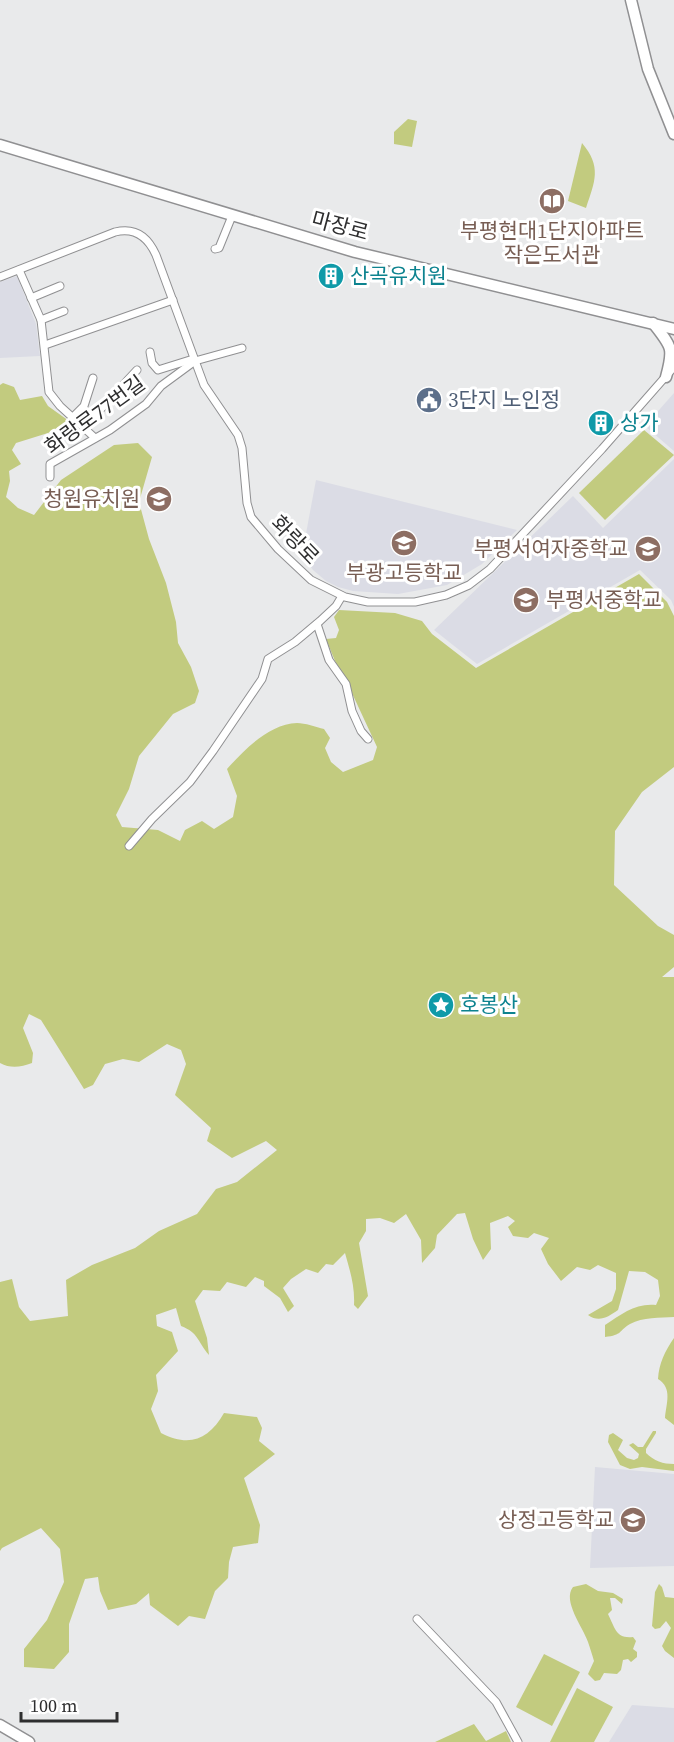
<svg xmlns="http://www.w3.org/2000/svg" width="674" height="1742" font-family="'Source Serif 4','Noto Sans KR',serif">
  <rect width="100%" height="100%" fill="#e9eaeb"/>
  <g fill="#dbdce5">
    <polygon points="17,276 36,324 40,356 0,358 0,282"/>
    <polygon points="674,393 674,451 645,426"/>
    <polygon points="674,459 674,607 671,600 640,570 477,664 434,630 573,496 603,528"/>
    <polygon points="316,480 517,530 482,564 447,585 398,594 353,591 338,587 326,581 313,570 302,555"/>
    <polygon points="595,1467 674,1474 674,1566 590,1568"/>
    <polygon points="632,1705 674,1708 674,1742 609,1742"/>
  </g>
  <g fill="#c2cb7f">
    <polygon points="408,119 417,121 412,147 394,144 394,132"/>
    <path d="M582,143c20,24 13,38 4,65l-18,-7z"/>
    <path d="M3,383l11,4 6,13 22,-4 6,10 21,15 -21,12 -32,10 -4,7 9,14 -12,7 1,10 -4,16 12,11 16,7 27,-35 53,-35 24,-2 14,14 -13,45 10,37 17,44 10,39 2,21 13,24 8,24 -4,12 -22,11 -34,42 -10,33 -13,26 6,12 36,3 22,11 5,-11 17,-9 12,8 19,-12 4,-21 -10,-27c17,-19 42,-45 70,-46 8,0 19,4 27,6l6,9 -5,10 6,14 12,10 30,-12 4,-13 -26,-56 -16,-30 -9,-22 10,-1 3,-8 -5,-13 5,-7 56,3 27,8 10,13 44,34 163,-94 28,28 7,14v151l-32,25 -27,39 -1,54 44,41 16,9v32l-12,10h12v340c-14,1 -31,0 -44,7 -12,7 -7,11 -25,13v-12c17,-11 30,-22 51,-20l4,-9 -2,-16 -13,-8 -16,-1 -11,39c-10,7 -19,13 -30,5l24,-14 4,-12v-16l-18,-8 -8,5 -13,-3 -16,14 -13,-17 -7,-15 8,-11 -15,-5 -6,5 -15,-2 -5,-9 7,-6 -7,-5 -18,7 1,26 -8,11 -10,-21 -8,-26 -8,1 -20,21 -2,13 -13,15 -1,-23 -15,-26 -12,9 -14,-5 -14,1v12l-7,12 9,53 -10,13 -4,-4c1,-19 -4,-34 -9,-52l-12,12 -7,-1 -8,9 -12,-4 -15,10 -8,9 11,18 -6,6 -8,-14 -16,-12v-5l-9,-4 -9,10 -19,-5 -7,9 -17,-1 -8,11 12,37 2,17c-12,-14 -10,-22 -28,-29l-5,-18 -20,7 1,11 15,6 6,19 -22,24 2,16 -7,18 10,24c29,15 48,6 63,-20l33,4 5,11 -3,13 16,13 -31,24 16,47 -2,18 -25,4 -4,15 -1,16 -13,13 -10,28 -16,-3 -11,10 -28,-21 -1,-12 -13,11 -28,6 -8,-19 -2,-14 -13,2 -16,45v28l-15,17 -30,-2v-18l23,-29 17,-38 -4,-33 -19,-21 -39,20 -2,3v-269l12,-3 7,28 11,14 38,-5 -2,-36 26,-15 43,-17 24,-17 38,-17 19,-25 21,-7 40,-32 -11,-9 -34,17 -25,-17 4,-13 -36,-33 11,-31 -5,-14 -14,-6 -28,18 -16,-3 -18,5 -12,21 -9,4 -43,-69 -12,-6 -6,14 10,25 -1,10c-11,4 -21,6 -32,0v-678z"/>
    <polygon points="644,430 674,455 605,520 579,493"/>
    <path d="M674,1338v87l-9,-7c1,-14 8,-30 -7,-39 1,-16 7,-28 16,-41z"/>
    <path d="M653,1431h3v2l-10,16v4c8,8 17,11 28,11v7l-32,-4 -12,2 -10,-4 -12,-23 1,-7 4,-2 10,7 -5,10 9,8 7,2 4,-2 1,-4 -10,-9 4,-2 5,4h5z"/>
    <path d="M586,1584l12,7 15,2 10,6 -1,5 -7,-6h-5l2,12 -4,4c7,14 8,25 25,23l3,4 -3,8 4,3v5l-6,5 -3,-3 -5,1 -2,10 -4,4 -13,-1 -4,7 -5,1 -7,-7 6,-13c-2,-7 -4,-13 -6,-19 -5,-15 -26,-41 -15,-55z"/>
    <polygon points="659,1584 662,1587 665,1597 674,1598 674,1658 665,1651 662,1646 671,1628 666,1621 660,1628 655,1629 652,1626 655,1592"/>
    <polygon points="544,1654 580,1672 552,1726 516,1707"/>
    <polygon points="577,1688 613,1707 594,1742 550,1742"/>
    <polygon points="474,1724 486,1741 506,1731 511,1742 435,1742"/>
  </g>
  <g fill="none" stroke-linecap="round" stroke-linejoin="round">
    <defs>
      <g id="street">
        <polyline points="215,249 219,248 232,216"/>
        <polyline points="19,270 41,320 49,392 60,406 95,438"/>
        <path d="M0,277l115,-45c20,-5 33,5 41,23l48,130 34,50 4,13 5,55 4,14 27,32 33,31 34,17 23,5h47l31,-7 23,-10 21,-16 112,-120 72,-82"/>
        <polyline points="31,298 60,286"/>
        <polyline points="41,320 64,311"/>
        <polyline points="45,345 173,300"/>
        <polyline points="150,352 152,363 158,370 190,360 195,361 242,348"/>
        <polyline points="73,417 84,406 93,378"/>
        <polyline points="84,427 137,370"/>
        <polyline points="50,477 50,464 110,430 146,404 161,386 195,361"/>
        <polyline points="317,624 329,660 346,684 352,711 361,731 368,739"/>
        <polyline points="129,846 152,819 190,782 213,751 262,679 268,659 295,642 320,621 336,606 342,596"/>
        <polyline points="417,1619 496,1702 518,1742"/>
      </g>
      <g id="secondary">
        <polyline points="631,0 648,69 674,134"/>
        <polyline points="0,145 355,252 674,329"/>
        <path d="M653,323c19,24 21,25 13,54"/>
        <polyline points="0,1725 29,1742"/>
      </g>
    </defs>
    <use href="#street" stroke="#909092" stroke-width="9"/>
    <use href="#secondary" stroke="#909092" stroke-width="13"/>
    <use href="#street" stroke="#fff" stroke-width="7"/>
    <use href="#secondary" stroke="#fff" stroke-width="10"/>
  </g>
  <defs>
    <symbol id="library-disc" viewBox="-11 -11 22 22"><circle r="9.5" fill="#8d6e63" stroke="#fff"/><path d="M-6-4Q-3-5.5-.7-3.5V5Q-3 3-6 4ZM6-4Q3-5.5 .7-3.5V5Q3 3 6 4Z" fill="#fff"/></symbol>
    <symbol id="building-disc" viewBox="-11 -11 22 22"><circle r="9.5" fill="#0f9aa8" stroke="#fff"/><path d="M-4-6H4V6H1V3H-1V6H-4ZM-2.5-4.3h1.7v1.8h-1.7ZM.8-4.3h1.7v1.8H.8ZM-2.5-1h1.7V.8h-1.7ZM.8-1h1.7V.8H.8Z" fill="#fff"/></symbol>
    <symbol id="civic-disc" viewBox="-11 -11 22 22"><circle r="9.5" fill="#5c6f8a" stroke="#fff"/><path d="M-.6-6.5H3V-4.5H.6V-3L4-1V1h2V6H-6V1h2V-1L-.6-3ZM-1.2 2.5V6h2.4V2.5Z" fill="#fff"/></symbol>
    <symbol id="school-disc" viewBox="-11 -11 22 22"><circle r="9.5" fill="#8d6e63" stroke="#fff"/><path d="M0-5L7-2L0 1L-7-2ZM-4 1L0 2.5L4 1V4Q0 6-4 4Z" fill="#fff"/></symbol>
    <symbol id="sight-disc" viewBox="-11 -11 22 22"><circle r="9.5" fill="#0f9aa8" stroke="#fff"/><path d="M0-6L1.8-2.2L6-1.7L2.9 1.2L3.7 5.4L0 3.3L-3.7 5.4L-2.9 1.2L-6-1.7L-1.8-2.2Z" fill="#fff"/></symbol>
  </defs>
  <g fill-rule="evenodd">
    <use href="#library-disc" x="537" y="186" width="30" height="30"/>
    <use href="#building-disc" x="316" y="261" width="30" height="30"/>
    <use href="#civic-disc" x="414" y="385" width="30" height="30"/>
    <use href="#building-disc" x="586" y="408" width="30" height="30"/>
    <use href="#school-disc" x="144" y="484" width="30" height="30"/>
    <use href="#school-disc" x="389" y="528" width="30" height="30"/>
    <use href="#school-disc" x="633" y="534" width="30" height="30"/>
    <use href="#school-disc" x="511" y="585" width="30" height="30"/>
    <use href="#sight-disc" x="426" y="990" width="30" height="30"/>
    <use href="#school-disc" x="618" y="1505" width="30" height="30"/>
  </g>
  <g text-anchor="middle" stroke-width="6" stroke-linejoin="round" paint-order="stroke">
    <g font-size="21" fill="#2e2e2f" stroke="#fff">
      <text transform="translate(340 226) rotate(15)" y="7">마장로</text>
      <text transform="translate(95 415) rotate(-36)" y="7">화랑로77번길</text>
      <text transform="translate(295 540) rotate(46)" y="7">화랑로</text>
    </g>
    <g font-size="21" fill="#785e54" stroke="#fff" text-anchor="end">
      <text x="552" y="238" text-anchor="middle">부평현대1단지아파트<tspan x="552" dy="24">작은도서관</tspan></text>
      <text x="140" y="506">청원유치원</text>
      <text x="628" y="556">부평서여자중학교</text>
      <text x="404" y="580" text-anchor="middle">부광고등학교</text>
      <text x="546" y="607" text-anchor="start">부평서중학교</text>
      <text x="614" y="1527">상정고등학교</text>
    </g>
    <g font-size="21" fill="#0d838f" stroke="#fff" text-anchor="start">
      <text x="350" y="283">산곡유치원</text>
      <text x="620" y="430">상가</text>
      <text x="460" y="1012">호봉산</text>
    </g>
    <g font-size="21" fill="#4e5e75" stroke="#fff" text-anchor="start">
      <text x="448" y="407">3단지 노인정</text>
    </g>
  </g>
  <path d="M21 1712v9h96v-9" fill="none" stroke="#2e2e2f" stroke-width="3"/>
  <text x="30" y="1712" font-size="18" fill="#2e2e2f" stroke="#ffffff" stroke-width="4.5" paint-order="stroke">100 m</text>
</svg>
